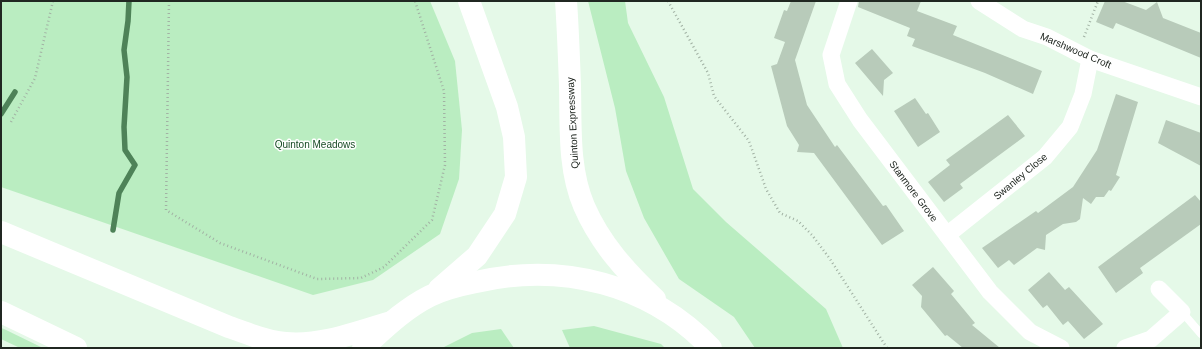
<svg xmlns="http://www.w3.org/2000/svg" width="1202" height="349" font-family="Arial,sans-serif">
  <rect width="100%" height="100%" fill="#e5f9e8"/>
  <g fill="#baedc1">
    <polygon points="1,1 430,1 455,61 462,130 459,179 440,234 373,280 313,295 1,187"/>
    <polygon points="588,1 625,1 628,23 664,97 693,189 726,222 826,309 843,348 755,348 734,317 679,279 644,218 626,171 615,108"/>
    <polygon points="594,326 661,344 665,348 570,348 562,330"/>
    <polygon points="1,328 4,329 43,348 20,348 1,339"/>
    <polygon points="501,329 514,348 442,348 472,333"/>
  </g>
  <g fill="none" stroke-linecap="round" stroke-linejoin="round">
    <g stroke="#4e8258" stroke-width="5.5">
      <polyline points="1,114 15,92"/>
      <polyline points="113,230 119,193 135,165 125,150 124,127 127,77 124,50 128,21 129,1"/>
    </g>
  </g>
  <g fill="#b8cbba">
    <polygon points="791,1 816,1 795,60 807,105 835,147 837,145 883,206 886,205 904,231 882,245 814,153 797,152 799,145 787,126 771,66 777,64 785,42 774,38 784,10 787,11"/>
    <polygon points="859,1 921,1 917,11 957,26 953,35 1042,71 1033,94 985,73 912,46 915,39 907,36 910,28 858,7"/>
    <polygon points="1105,1 1122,1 1146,10 1157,2 1163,18 1201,33 1201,58 1116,23 1113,29 1096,22"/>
    <polygon points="872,49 893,73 884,80 883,96 855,63"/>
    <polygon points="1116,94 1138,102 1116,175 1120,177 1111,191 1109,190 1104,197 1096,197 1091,204 1083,198 1080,219 1076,222 1063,224 1046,235 1045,250 1037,248 1014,265 1009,260 998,268 982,248 1036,211 1038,213 1073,187 1097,150"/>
    <polygon points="915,98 926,114 928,113 940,132 918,147 894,111"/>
    <polygon points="1008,115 1025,136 960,184 963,188 944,202 928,182 950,165 946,160"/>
    <polygon points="1166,120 1201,133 1201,166 1158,143"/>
    <polygon points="1195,195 1201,202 1201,224 1140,268 1143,273 1116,293 1098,267"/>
    <polygon points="933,267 954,291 951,294 975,323 972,325 1000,348 963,348 947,335 945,336 921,307 922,296 912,285"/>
    <polygon points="1049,272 1065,290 1069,287 1103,324 1084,339 1068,321 1063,325 1047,305 1043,308 1028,290"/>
  </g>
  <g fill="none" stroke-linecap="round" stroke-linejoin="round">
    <g stroke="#a2b2a4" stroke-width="2.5" stroke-dasharray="1 3" stroke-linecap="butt">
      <polyline points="169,1 166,210 220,243 317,279 361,278 384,267 432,220 445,165 444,91 415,1"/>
      <polyline points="668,1 708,73 714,96 749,141 766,189 780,213 798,221 812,235 830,259 887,348"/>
      <polyline points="1084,37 1098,1"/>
      <polyline points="11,122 35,78 53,1"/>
    </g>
    <polyline stroke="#fff" stroke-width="8" points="1182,312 1201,334"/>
    <g stroke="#fff" stroke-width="17">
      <polyline points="849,1 831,55 837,84 860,120 990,292 1030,332 1061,348"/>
      <polyline points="979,1 1023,29 1047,37 1090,59 1201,97"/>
      <polyline points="947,235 1045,157 1070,127 1083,94 1090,59"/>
      <polyline points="1125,348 1151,339 1182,312 1159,289"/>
    </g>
    <g stroke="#fff" stroke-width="22">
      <path d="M566,1c2,28 3,57 4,85 1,39 -2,83 14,120 16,37 42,66 71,93"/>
      <polyline points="439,289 477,256 505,214 516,177 514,137 507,107 469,1"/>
      <path d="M363,348c21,-19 41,-39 67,-52 14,-7 31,-11 46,-14 86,-20 174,2 235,66"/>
    </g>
    <g stroke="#fff" stroke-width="22">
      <path d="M1,232l228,95c18,6 37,15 57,16 36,3 71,-11 105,-21"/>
      <polyline points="1,312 76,348"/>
    </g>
  </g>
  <g text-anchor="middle" stroke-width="3" stroke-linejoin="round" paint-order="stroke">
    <g font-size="10" fill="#202721" stroke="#fff">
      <text transform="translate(1076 50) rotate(23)" y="4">Marshwood Croft</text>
      <text transform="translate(572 123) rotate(-93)" y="4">Quinton Expressway</text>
      <text transform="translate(1020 176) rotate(-40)" y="4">Swanley Close</text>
      <text transform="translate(914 191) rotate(53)" y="4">Stanmore Grove</text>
    </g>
    <g font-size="10" fill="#164a24" stroke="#fff">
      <text x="315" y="148">Quinton Meadows</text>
    </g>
  </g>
  <rect width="1202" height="349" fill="none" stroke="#202721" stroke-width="4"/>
</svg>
